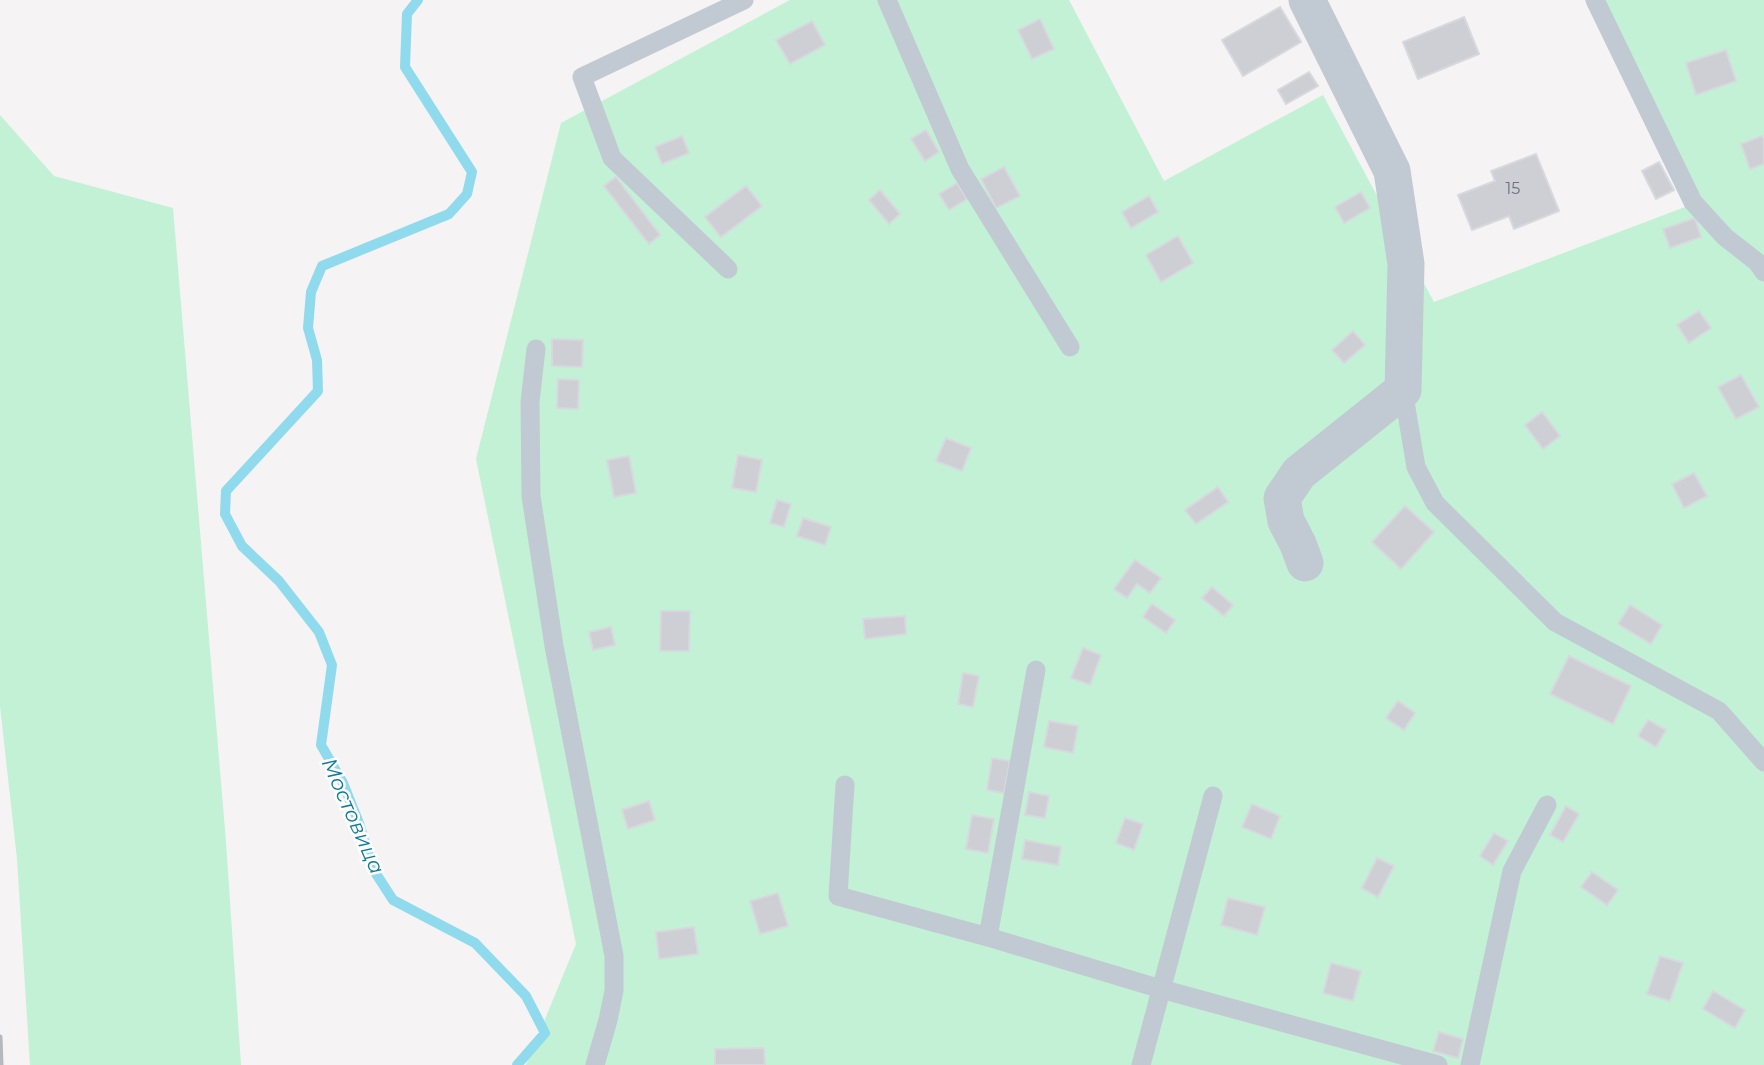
<svg xmlns="http://www.w3.org/2000/svg" width="1764" height="1065" font-family="Montserrat,sans-serif">
  <rect width="100%" height="100%" fill="#f5f3f3"/>
  <g fill="#c3f1d5">
    <polygon points="790,0 1069,0 1164,181 1323,95 1434,302 1685,207 1587,0 1764,0 1764,1065 526,1065 576,944 476,459 561,123"/>
    <polygon points="0,115 54,176 173,208 226,842 241,1065 30,1065 17,859 0,706"/>
  </g>
  <g fill="none" stroke-linecap="round" stroke-linejoin="round">
    <polyline stroke="#90daee" stroke-width="10" points="418,0 407,14 405,67 472,172 467,194 449,214 322,266 311,292 308,328 317,360 318,391 226,491 225,514 242,546 279,581 319,632 332,665 321,745 343,783 359,823 373,869 393,900 475,943 526,996 545,1033 517,1065"/>
  </g>
  <g fill="#cdcfd5" stroke="#d7d9de" stroke-width="2">
    <polygon points="1280,7 1301,42 1243,76 1222,40"/>
    <polygon points="1464,17 1479,54 1418,79 1403,42"/>
    <polygon points="1040,19 1054,49 1032,59 1018,30"/>
    <polygon points="812,21 825,45 790,64 776,40"/>
    <polygon points="1726,50 1736,81 1696,95 1686,63"/>
    <polygon points="1309,72 1318,86 1286,104 1278,90"/>
    <polygon points="926,130 939,152 925,161 911,139"/>
    <polygon points="682,136 689,153 662,164 655,147"/>
    <polygon points="1762,136 1764,140 1764,164 1750,169 1741,144"/>
    <polygon points="1536,154 1559,211 1514,229 1509,216 1472,230 1458,195 1495,181 1491,171"/>
    <polygon points="1659,162 1674,190 1656,199 1642,171"/>
    <polygon points="1004,167 1020,196 996,208 981,179"/>
    <polygon points="616,177 660,235 649,244 604,186"/>
    <polygon points="957,183 967,199 949,210 939,194"/>
    <polygon points="746,186 762,206 721,237 705,217"/>
    <polygon points="880,190 900,214 889,224 869,200"/>
    <polygon points="1361,192 1370,208 1344,223 1335,207"/>
    <polygon points="1149,196 1158,212 1131,228 1122,212"/>
    <polygon points="1695,218 1701,237 1670,248 1663,229"/>
    <polygon points="1178,236 1193,263 1161,282 1146,255"/>
    <polygon points="1699,311 1711,328 1689,343 1677,325"/>
    <polygon points="1353,331 1365,345 1344,363 1332,350"/>
    <polygon points="552,339 583,340 582,367 552,366"/>
    <polygon points="1741,375 1759,407 1736,419 1718,387"/>
    <polygon points="558,379 579,380 578,409 557,408"/>
    <polygon points="1542,412 1560,436 1543,449 1525,425"/>
    <polygon points="946,438 971,448 962,471 936,461"/>
    <polygon points="738,455 762,460 756,492 732,488"/>
    <polygon points="629,456 636,493 614,497 607,460"/>
    <polygon points="1694,473 1707,496 1684,508 1672,484"/>
    <polygon points="1218,487 1228,502 1196,524 1185,510"/>
    <polygon points="777,500 791,504 784,527 770,523"/>
    <polygon points="1405,506 1434,532 1401,569 1372,542"/>
    <polygon points="803,518 831,527 825,545 797,536"/>
    <polygon points="1135,560 1161,578 1150,593 1137,584 1127,598 1114,589"/>
    <polygon points="1212,587 1233,605 1224,616 1202,598"/>
    <polygon points="1152,604 1175,620 1166,633 1143,617"/>
    <polygon points="1630,605 1662,625 1651,644 1618,624"/>
    <polygon points="661,611 690,611 689,651 660,651"/>
    <polygon points="905,616 906,634 865,639 863,619"/>
    <polygon points="611,627 615,645 593,650 589,632"/>
    <polygon points="1083,648 1101,655 1090,685 1071,678"/>
    <polygon points="1569,656 1631,686 1613,724 1550,694"/>
    <polygon points="963,673 979,676 973,707 958,704"/>
    <polygon points="1398,701 1415,713 1404,730 1386,718"/>
    <polygon points="1648,720 1666,730 1656,747 1638,736"/>
    <polygon points="1049,721 1078,726 1073,753 1044,747"/>
    <polygon points="992,758 1010,761 1004,793 987,790"/>
    <polygon points="1029,792 1049,796 1045,818 1025,815"/>
    <polygon points="649,801 655,820 628,829 622,810"/>
    <polygon points="1252,804 1280,816 1271,839 1242,827"/>
    <polygon points="1566,806 1579,814 1563,842 1550,835"/>
    <polygon points="972,815 994,819 988,853 966,849"/>
    <polygon points="1125,818 1143,824 1134,850 1116,843"/>
    <polygon points="1494,833 1508,841 1493,865 1480,856"/>
    <polygon points="1025,840 1061,847 1058,865 1022,859"/>
    <polygon points="1377,858 1394,866 1378,897 1362,888"/>
    <polygon points="1592,872 1618,890 1607,905 1581,887"/>
    <polygon points="778,893 788,926 760,934 750,901"/>
    <polygon points="1228,898 1265,907 1257,935 1221,925"/>
    <polygon points="694,927 698,954 659,959 656,932"/>
    <polygon points="1660,956 1683,963 1670,1001 1647,994"/>
    <polygon points="1331,963 1361,971 1353,1001 1323,993"/>
    <polygon points="1713,991 1745,1010 1735,1028 1703,1009"/>
    <polygon points="1439,1032 1463,1039 1458,1058 1433,1051"/>
    <polygon points="764,1048 765,1065 715,1065 715,1049"/>
  </g>
  <g fill="none" stroke-linecap="round" stroke-linejoin="round">
    <g stroke="#c1cad2" stroke-width="19">
      <polyline points="887,0 960,169 1070,347"/>
      <polyline points="1595,0 1693,202 1725,237 1757,262 1764,272"/>
      <polyline points="728,269 612,158 582,77 744,0"/>
      <polyline points="536,349 530,402 531,496 554,646 614,956 614,991 608,1020 595,1065"/>
      <polyline points="1403,390 1416,467 1435,503 1555,622 1719,711 1764,762"/>
      <polyline points="845,785 838,896 988,937 1161,989 1438,1065"/>
      <polyline points="988,937 1036,670"/>
      <polyline points="1141,1065 1213,796"/>
      <polyline points="1470,1065 1512,871 1547,805"/>
    </g>
    <polyline stroke="#c1cad2" stroke-width="37" points="1305,563 1298,544 1286,521 1282,498 1299,473 1403,390 1406,264 1392,171 1307,0"/>
    <polyline stroke="#b5b8bd" stroke-width="5" points="0,1037 1,1065"/>
  </g>
  <g text-anchor="middle" stroke-width="5" stroke-linejoin="round" paint-order="stroke">
    <g font-size="16" fill="#6b747e">
      <text x="1513" y="194">15</text>
    </g>
    <g font-size="21" font-style="italic" fill="#0c7c9b" stroke="#fff">
      <text transform="translate(353 816) rotate(66)" y="7">Мостовица</text>
    </g>
  </g>
</svg>
